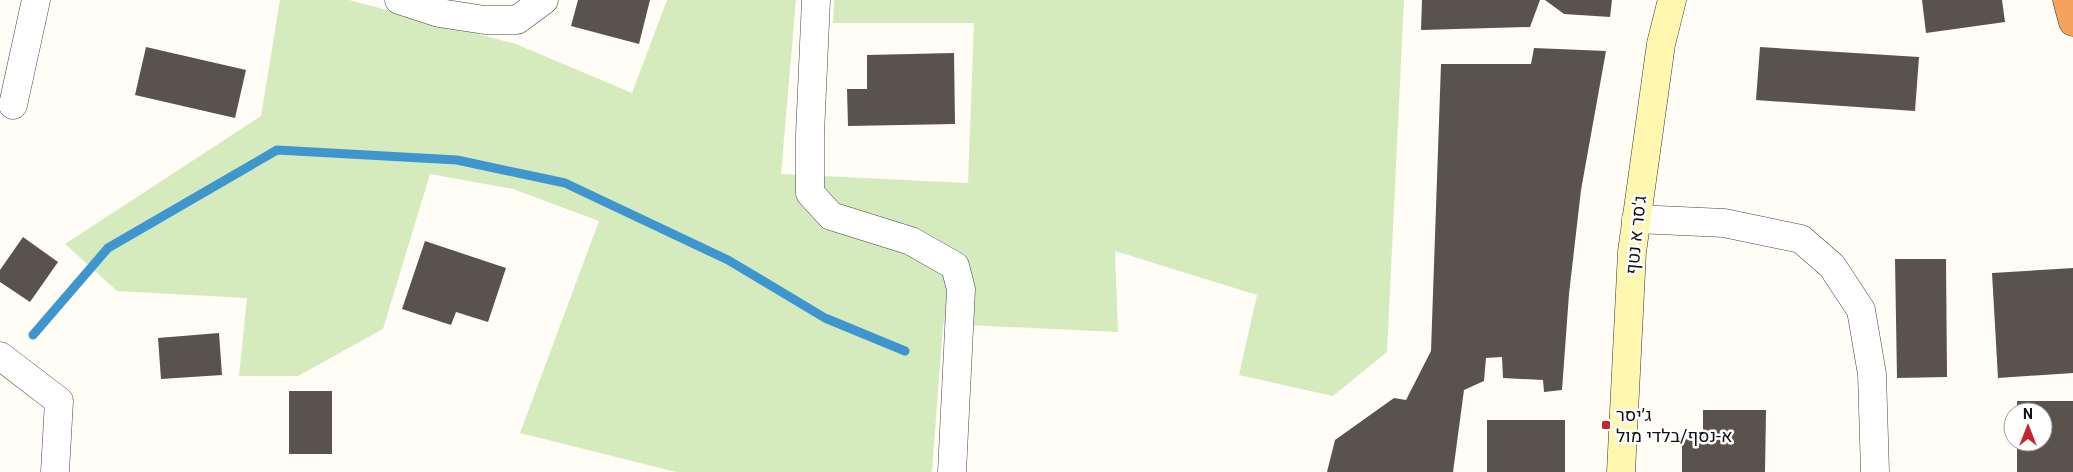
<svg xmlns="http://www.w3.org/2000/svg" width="2073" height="472" font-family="Georgia,Heebo,serif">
  <rect width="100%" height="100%" fill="#fffdf5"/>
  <polygon fill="#d5ebbd" points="280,0 349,0 516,44 632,93 667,0 796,0 781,174 968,183 974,23 833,23 834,0 1404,0 1387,352 1333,396 1239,375 1257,295 1115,251 1118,332 943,324 932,472 676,472 520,433 599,221 513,189 430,174 383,329 298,376 239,376 247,298 117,291 65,244 261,116"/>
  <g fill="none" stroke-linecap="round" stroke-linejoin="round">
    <polyline stroke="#3f96cf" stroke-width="9" points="33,335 108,248 277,150 457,160 565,183 728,260 825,318 905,351"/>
  </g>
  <g fill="#5a524d">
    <polygon points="578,0 650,0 639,44 571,26"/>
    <polygon points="1422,0 1540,0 1530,27 1421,30"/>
    <polygon points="1545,0 1612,0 1610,17 1564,14"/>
    <polygon points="1922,0 2002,0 2005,22 1926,33"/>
    <polygon points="146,47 246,70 235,118 135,95"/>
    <polygon points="1760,47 1919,57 1915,111 1756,100"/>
    <polygon points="1534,48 1606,51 1581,190 1569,294 1562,390 1544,392 1543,380 1503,378 1502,357 1486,358 1484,381 1464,390 1453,472 1327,472 1335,440 1394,398 1406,400 1431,351 1441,64 1531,64"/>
    <polygon points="954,53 955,124 848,126 847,89 867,89 867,55"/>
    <polygon points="23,237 58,262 30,302 0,282 0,270"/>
    <polygon points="425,241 506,268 488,322 456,312 451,325 402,309"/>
    <polygon points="1895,259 1946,259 1947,377 1897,378"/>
    <polygon points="2073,268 2073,373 1998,378 1992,273"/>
    <polygon points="219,333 222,375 161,379 158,338"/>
    <rect x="289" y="391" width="43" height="63"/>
    <polygon points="2017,401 2073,401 2073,472 2017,472 2017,442 2043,442 2043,412 2017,412"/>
    <polygon points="1703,410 1766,410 1765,472 1682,472 1682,439 1703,440"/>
    <rect x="1487" y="420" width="78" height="52"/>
  </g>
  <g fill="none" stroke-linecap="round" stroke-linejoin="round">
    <defs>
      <g id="street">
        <polyline points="399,0 439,13 485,20 517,20 544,0"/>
        <polyline points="816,0 810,134 810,193 831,216 911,241 955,266 961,289 952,472"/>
        <polyline points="13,105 36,0"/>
        <polyline points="1636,219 1724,223 1801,239 1832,266 1861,310 1872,374 1875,472"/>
        <polyline points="0,356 59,401 55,472"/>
      </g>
      <polyline id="secondary" points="1621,472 1632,252 1661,44 1672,0"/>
      <polyline id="highway" points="2067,0 2073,22"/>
    </defs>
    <use href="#street" stroke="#444" stroke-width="29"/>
    <use href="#secondary" stroke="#333" stroke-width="29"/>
    <use href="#highway" stroke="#222" stroke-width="29"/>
    <use href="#street" stroke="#fff" stroke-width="28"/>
    <use href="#secondary" stroke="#fff6b0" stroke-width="28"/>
    <use href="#highway" stroke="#f5a25d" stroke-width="28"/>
  </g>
  <rect fill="#c4262e" stroke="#fff" stroke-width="2" x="1601" y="420" width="10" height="10" rx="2.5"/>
  <g text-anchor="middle" stroke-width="5" stroke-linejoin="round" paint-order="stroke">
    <g font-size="18" fill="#111" stroke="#fff">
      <text transform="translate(1636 235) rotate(-84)" y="6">ג'סר א נטף</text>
    </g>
    <g font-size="18" fill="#111" stroke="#fff" text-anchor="start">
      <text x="1616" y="421">ג׳יסר<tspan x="1616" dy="21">א-נסף/בלדי מול</tspan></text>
    </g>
  </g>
  <g transform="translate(2028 427)"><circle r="24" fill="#ffffff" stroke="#a0a0a0"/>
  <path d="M0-4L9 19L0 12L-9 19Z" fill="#c4262e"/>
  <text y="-8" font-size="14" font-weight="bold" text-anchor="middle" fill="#111111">N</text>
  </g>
</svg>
